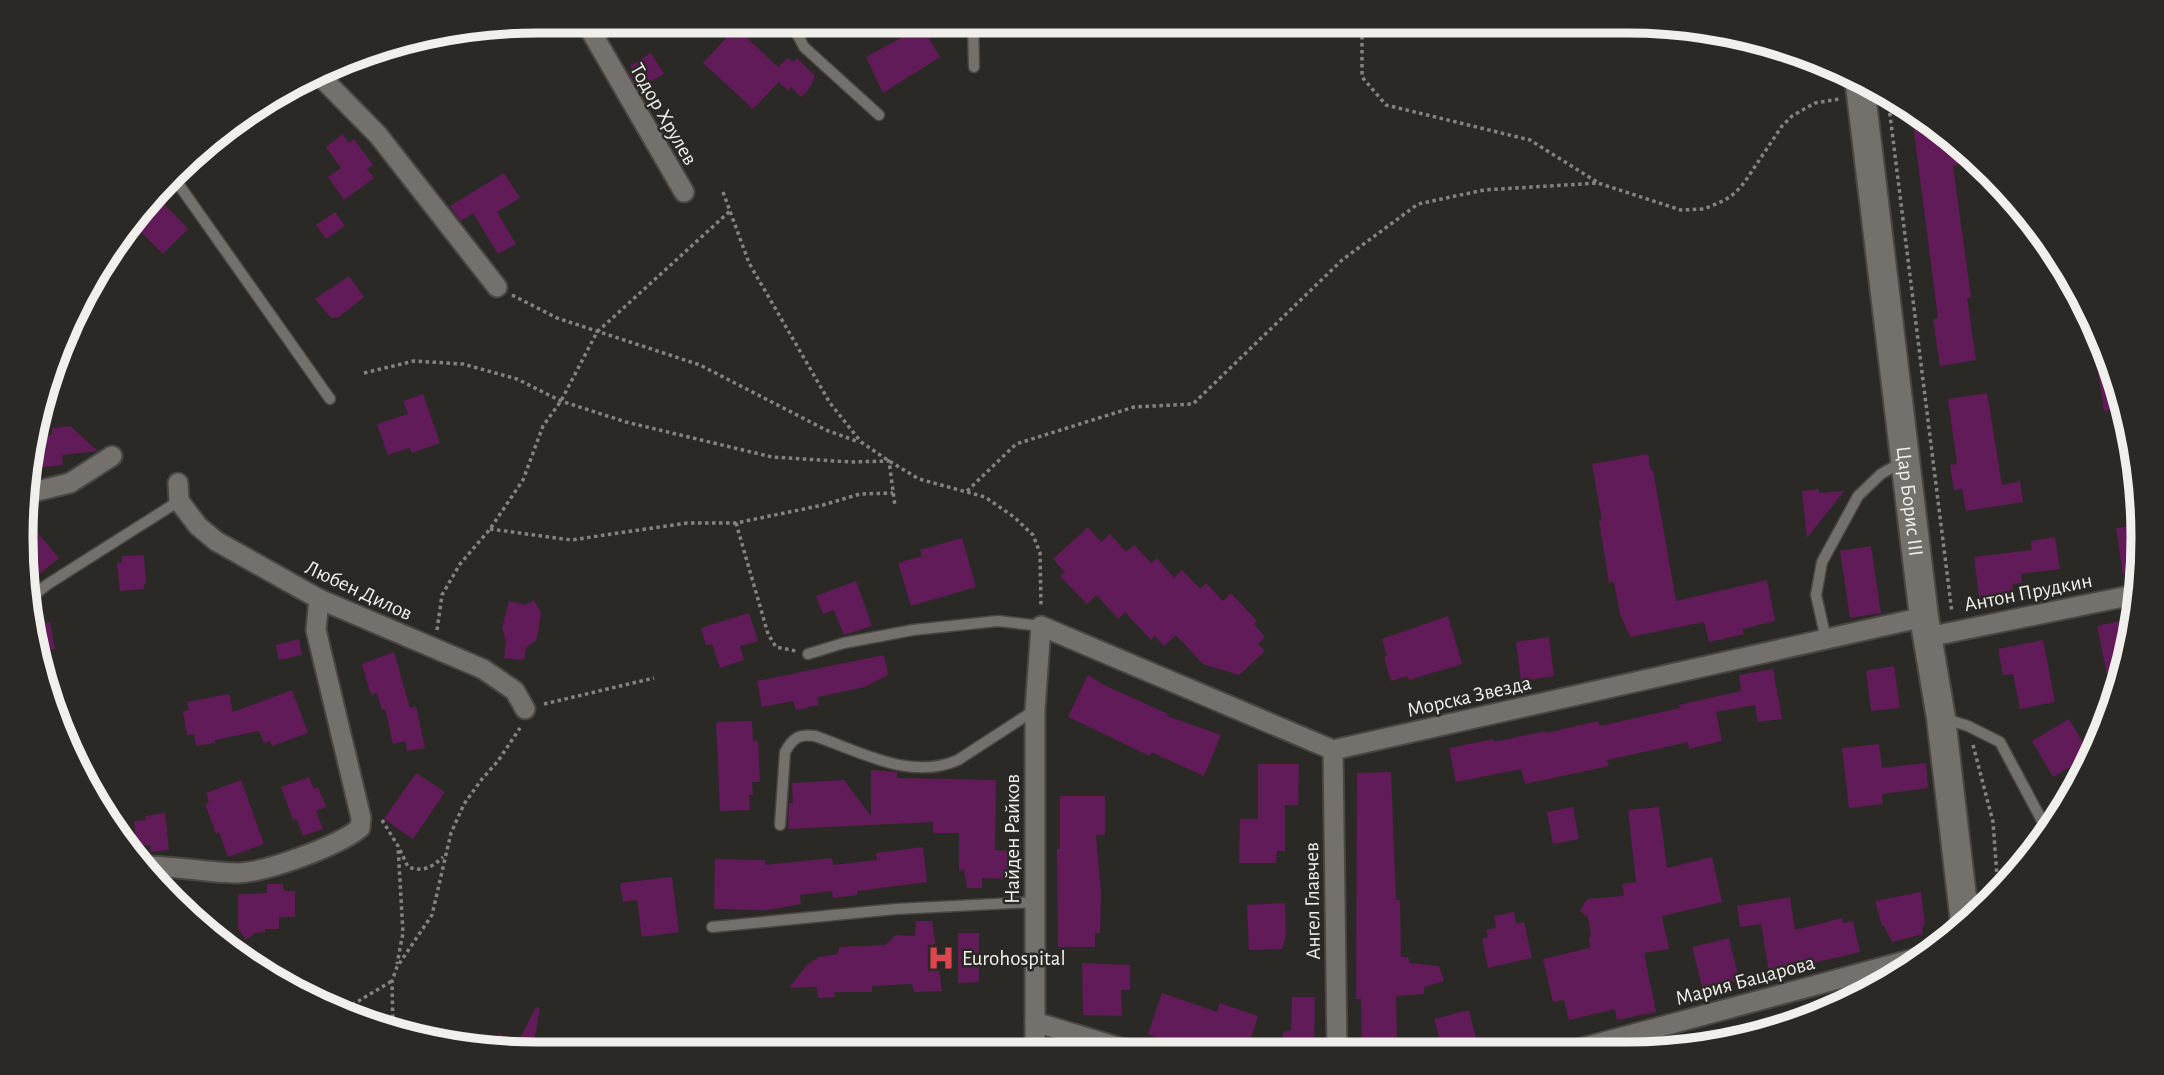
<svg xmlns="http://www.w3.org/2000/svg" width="2164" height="1075" font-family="'Alegreya Sans',sans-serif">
  <rect width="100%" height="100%" fill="#2b2925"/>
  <g fill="#611b59">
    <polygon points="914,21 957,21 929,39 940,57 883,93 866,57 919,28"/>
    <polygon points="732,32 738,38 742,33 778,67 788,58 793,62 797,58 815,76 810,88 801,97 791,87 788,91 779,82 753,109 703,63"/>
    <polygon points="651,53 664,74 638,89 628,71 632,69 630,66"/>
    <polygon points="1911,109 1941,127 1955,140 1958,165 1953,166 1971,297 1967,298 1976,360 1940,366 1933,319 1938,318"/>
    <polygon points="343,134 349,143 354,139 373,165 367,169 374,178 344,200 328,177 341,168 326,147"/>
    <polygon points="504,173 520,198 497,212 516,244 498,254 473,213 461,221 450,206"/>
    <polygon points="155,195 188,229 163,254 140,231 147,224 137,214"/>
    <polygon points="335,212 345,226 326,239 316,225"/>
    <polygon points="349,276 364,297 339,317 331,318 315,299"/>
    <polygon points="2096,328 2115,371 2124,408 2104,411 2091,329"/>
    <polygon points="1987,393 2002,485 2020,481 2023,502 1966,511 1962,489 1954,490 1950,465 1957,464 1948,399"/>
    <polygon points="423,394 440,443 412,453 410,448 388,455 377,424 408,414 403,401"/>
    <polygon points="70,426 98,451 62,455 63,465 33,468 31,438 52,435 52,428"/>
    <polygon points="1648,454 1651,471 1653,470 1676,601 1767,580 1775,621 1742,629 1744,634 1709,642 1704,622 1630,637 1620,614 1614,582 1609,583 1599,521 1602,520 1592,464"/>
    <polygon points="1819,489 1819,493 1844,491 1807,538 1802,491"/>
    <polygon points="28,522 59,558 26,585 27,554"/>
    <polygon points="2140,525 2142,572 2123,575 2116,528"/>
    <polygon points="1088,527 1101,542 1110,534 1126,552 1134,545 1151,563 1157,558 1174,578 1182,570 1200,589 1206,583 1223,601 1231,593 1257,621 1254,624 1265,637 1258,644 1265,651 1239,675 1203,664 1176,635 1164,646 1155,636 1151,640 1125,612 1118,619 1097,595 1087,604 1060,576 1065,572 1053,559"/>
    <polygon points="2055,537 2060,569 2021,574 2022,583 2012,584 2013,592 1979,596 1974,557 2032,550 2031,541"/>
    <polygon points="962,538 976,587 911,606 898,563 922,556 920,550"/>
    <polygon points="1871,546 1881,613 1850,618 1840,551"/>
    <polygon points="144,555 146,584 144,584 144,589 120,591 117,563 122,562 122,556"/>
    <polygon points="856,581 872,626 844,635 834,610 823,614 816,596"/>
    <polygon points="534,600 541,613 537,639 526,648 524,660 504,658 506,641 502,628 509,601 525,605"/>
    <polygon points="749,613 758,641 740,646 744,660 720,668 712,644 706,645 701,628"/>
    <polygon points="1448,616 1462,664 1409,680 1408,676 1391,681 1384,657 1387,656 1382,639"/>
    <polygon points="2134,618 2126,670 2107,674 2097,626"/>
    <polygon points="50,622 55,649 40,652 32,625"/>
    <polygon points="1549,637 1554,676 1521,681 1516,642"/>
    <polygon points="299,639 302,655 279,660 276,645"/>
    <polygon points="2043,640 2055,702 2020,709 2013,674 2003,675 1998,649"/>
    <polygon points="394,652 410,708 416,706 425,748 407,751 405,741 393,744 385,709 382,710 377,693 371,695 362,664"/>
    <polygon points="884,655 888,675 865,687 817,697 819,705 796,710 793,701 762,707 757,681"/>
    <polygon points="1894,666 1900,708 1871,711 1866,671"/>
    <polygon points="1773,669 1782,719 1758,722 1755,705 1716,712 1722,741 1689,749 1688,742 1607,760 1609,766 1525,784 1521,769 1456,782 1449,748 1494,739 1494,742 1546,731 1546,733 1598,721 1600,726 1680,708 1679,705 1741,691 1739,675"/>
    <polygon points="1088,675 1104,685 1168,714 1167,716 1221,735 1204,776 1151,752 1150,756 1068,717"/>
    <polygon points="292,690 308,733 272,746 270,741 264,743 259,731 215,740 215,743 196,746 194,734 187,735 183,711 189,710 187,702 229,694 233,712"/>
    <polygon points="2069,719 2090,755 2053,777 2032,741"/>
    <polygon points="752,721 753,741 758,741 760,782 752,782 753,795 749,795 750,810 720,811 716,722"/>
    <polygon points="1879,744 1882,768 1926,763 1928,788 1882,794 1883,804 1849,808 1842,748"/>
    <polygon points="1258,764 1299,764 1298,805 1285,805 1285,851 1277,851 1276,863 1239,863 1240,819 1258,819"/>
    <polygon points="871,770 897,772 897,778 996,780 995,850 1011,851 1015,879 982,878 982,888 967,888 964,870 959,871 959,833 933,833 933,822 788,829 789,803 793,803 792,783 844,780 871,816"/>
    <polygon points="1391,772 1396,900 1400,900 1401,957 1408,957 1410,963 1439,966 1444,981 1424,987 1424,994 1396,996 1397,1050 1362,1050 1361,999 1356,999 1357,773"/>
    <polygon points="416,773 445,792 413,839 384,819"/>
    <polygon points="309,777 314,789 318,787 326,807 316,811 323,829 303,836 296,818 293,820 281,787"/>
    <polygon points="241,780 264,844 228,857 219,832 216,834 205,804 209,803 206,793"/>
    <polygon points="1060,796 1105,796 1105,835 1096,835 1101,893 1100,933 1095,933 1095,947 1058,947 1057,849 1060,849"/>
    <polygon points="1573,807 1579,839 1553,844 1547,812"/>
    <polygon points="1659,807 1667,868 1712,857 1722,902 1662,916 1669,949 1644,953 1656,1012 1617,1020 1615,1009 1569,1020 1564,1000 1553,1002 1543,959 1590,948 1589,938 1591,935 1588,917 1580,911 1587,899 1624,896 1622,884 1636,882 1628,810"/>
    <polygon points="165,813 169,850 151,852 150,845 137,846 134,821 146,820 145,816"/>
    <polygon points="923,847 927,882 857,891 857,895 833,898 832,891 800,895 801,904 768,910 714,909 715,859 765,860 765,865 832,858 833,865 877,860 876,853"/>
    <polygon points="672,877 679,932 642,937 637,900 623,902 620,883"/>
    <polygon points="267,884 283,884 284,891 295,891 295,917 279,917 279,929 265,929 265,932 255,933 246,940 238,928 238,894 267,893"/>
    <polygon points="1921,892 1925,924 1922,927 1923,934 1892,942 1884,926 1882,926 1875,901"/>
    <polygon points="1790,897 1795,930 1842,918 1843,923 1853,921 1860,952 1801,966 1802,974 1770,978 1761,924 1740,927 1737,906"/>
    <polygon points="1285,903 1286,935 1282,949 1249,950 1247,905"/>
    <polygon points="1514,912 1516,924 1524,922 1532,958 1488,968 1482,939 1488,937 1486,930 1496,928 1494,916"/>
    <polygon points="916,921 932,921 942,991 914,992 912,984 872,986 872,992 834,992 835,997 818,998 817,987 789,988 807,965 819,957 838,954 839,947 885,945 896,935 915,936"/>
    <polygon points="958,933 979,933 979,982 958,983"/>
    <polygon points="1729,938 1739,980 1703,990 1692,947"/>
    <polygon points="1082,963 1130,965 1130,990 1121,990 1122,1016 1083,1015"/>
    <polygon points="1162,993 1217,1012 1220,1003 1258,1016 1247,1051 1208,1051 1179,1043 1178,1045 1148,1034"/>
    <polygon points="1292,997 1315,997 1314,1051 1283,1051 1283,1032 1291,1030"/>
    <polygon points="536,1007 540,1008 532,1053 504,1053 484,1050 500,1033 515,1048"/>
    <polygon points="1469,1010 1479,1050 1443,1050 1434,1019"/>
  </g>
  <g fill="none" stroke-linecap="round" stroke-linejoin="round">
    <defs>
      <g id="lane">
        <polyline points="794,21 796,32 804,47 879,115"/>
        <polyline points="973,21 974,67"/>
        <polyline points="1199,22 1200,24"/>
        <polyline points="172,175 330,399"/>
        <polyline points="26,601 48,584 179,501"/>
        <polyline points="1826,639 1816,595 1822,562 1858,496 1881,474 1902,462"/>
        <polyline points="808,654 844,643 913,630 998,621 1041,626"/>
        <polyline points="1943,718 1968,726 2000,742 2048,832"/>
        <path d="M780,825l5,-73c8,-15 15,-18 30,-16 46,16 96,45 143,24l77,-50"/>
        <polyline points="712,927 896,909 1035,902"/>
      </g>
      <g id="street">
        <polyline points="585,21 684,192"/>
        <polyline points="320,76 378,135 497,287"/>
        <polyline points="178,483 179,501 198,526 216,541 319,599 483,669 515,691 525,709"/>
        <polyline points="29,493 70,483 112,456"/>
        <polyline points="1928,637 2138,594"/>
        <polyline points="1333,750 1337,1051"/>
        <path d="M146,866c31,0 62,7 92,7 29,-1 100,-27 122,-45l1,-10 -45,-188 3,-31"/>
        <polyline points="1035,1022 1131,1051"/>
        <polyline points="1574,1050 1928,955"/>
        <polyline points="1035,1051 1035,710 1041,626 1333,750 1924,617"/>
      </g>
      <g id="secondary">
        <path id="s1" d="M1859,77l65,540 17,101 24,205"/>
      </g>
    </defs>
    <use href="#lane" stroke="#494643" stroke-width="13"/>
    <use href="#street" stroke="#494643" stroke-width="23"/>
    <use href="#secondary" stroke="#494643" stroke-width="32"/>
    <g stroke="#85837f" stroke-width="3.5" stroke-dasharray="3.5 3.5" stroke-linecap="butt">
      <polyline points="1362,22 1362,77 1386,105 1530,140 1597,182"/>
      <polyline points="1888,99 1952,613"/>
      <polyline points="723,192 749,263 830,403 861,442 889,461 919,479 985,497 1014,517 1033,535 1040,553 1041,606"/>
      <polyline points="512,295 557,318 700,365 826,430 859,442"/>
      <polyline points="364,373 414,361 463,364 517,379 561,401 626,422 772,457 851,462 889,461 895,506"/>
      <polyline points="967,491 1016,444 1134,407 1193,404 1342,260 1418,204 1484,190 1598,183 1681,210 1704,209 1725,200 1735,193 1744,183 1782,126 1792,116 1815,103 1839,99"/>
      <polyline points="736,523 768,634 776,647 796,651"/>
      <polyline points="490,529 571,540 687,523 736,523 823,505 860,494 893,493"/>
      <polyline points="437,630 442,595 460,564 490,529 523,480 543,426 561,401 597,332 730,211"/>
      <polyline points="544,704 654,678"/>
      <polyline points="1973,745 1993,822 1998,890"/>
      <polyline points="382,820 398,846 403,933 397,964"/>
      <path d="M400,850l8,17c15,5 23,1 35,-10"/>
      <polyline points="340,1012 392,981"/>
      <polyline points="393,1032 392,981 397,967 432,915 451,833 464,804 482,779 498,761 520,728"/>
    </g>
    <use href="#lane" stroke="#74716d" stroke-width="10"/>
    <use href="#street" stroke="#74716d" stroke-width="19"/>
    <use href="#secondary" stroke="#74716d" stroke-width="28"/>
  </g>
  <defs>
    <symbol id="hospital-bare" viewBox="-9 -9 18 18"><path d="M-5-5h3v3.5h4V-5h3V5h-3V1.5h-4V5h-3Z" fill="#e0444e" stroke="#2b2925" stroke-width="2.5" paint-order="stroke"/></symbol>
  </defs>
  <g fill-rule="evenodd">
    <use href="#hospital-bare" x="922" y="939" width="38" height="38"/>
  </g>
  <g text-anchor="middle" stroke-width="5" stroke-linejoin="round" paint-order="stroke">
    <g font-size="21" fill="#f1efec" stroke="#2b2925">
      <text transform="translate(664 114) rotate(60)" y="7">Тодор Хрулев</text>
      <text dy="7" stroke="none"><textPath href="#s1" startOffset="427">Цар Борис III</textPath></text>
      <text transform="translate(359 590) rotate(25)" y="7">Любен Дилов</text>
      <text transform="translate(2028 592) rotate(-11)" y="7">Антон Прудкин</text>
      <text transform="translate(1469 696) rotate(-13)" y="7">Морска Звезда</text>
      <text transform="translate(1012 839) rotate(-90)" y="7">Найден Райков</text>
      <text transform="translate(1312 901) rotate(-91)" y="7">Ангел Главчев</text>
      <text transform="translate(1745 980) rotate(-15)" y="7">Мария Бацарова</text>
    </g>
    <g font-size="21" fill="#f1efec" stroke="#2b2925" text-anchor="start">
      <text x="962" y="965">Eurohospital</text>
    </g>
  </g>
  <path d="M0 0H2164V1075H0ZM537 33H1627A504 504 0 0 1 2131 537V538A504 504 0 0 1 1627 1042H537A504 504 0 0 1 33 538V537A504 504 0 0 1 537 33Z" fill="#2b2925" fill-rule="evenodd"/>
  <path fill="none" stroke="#f1efec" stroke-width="9" d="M537 33H1627A504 504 0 0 1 2131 537V538A504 504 0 0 1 1627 1042H537A504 504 0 0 1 33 538V537A504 504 0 0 1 537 33Z"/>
</svg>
